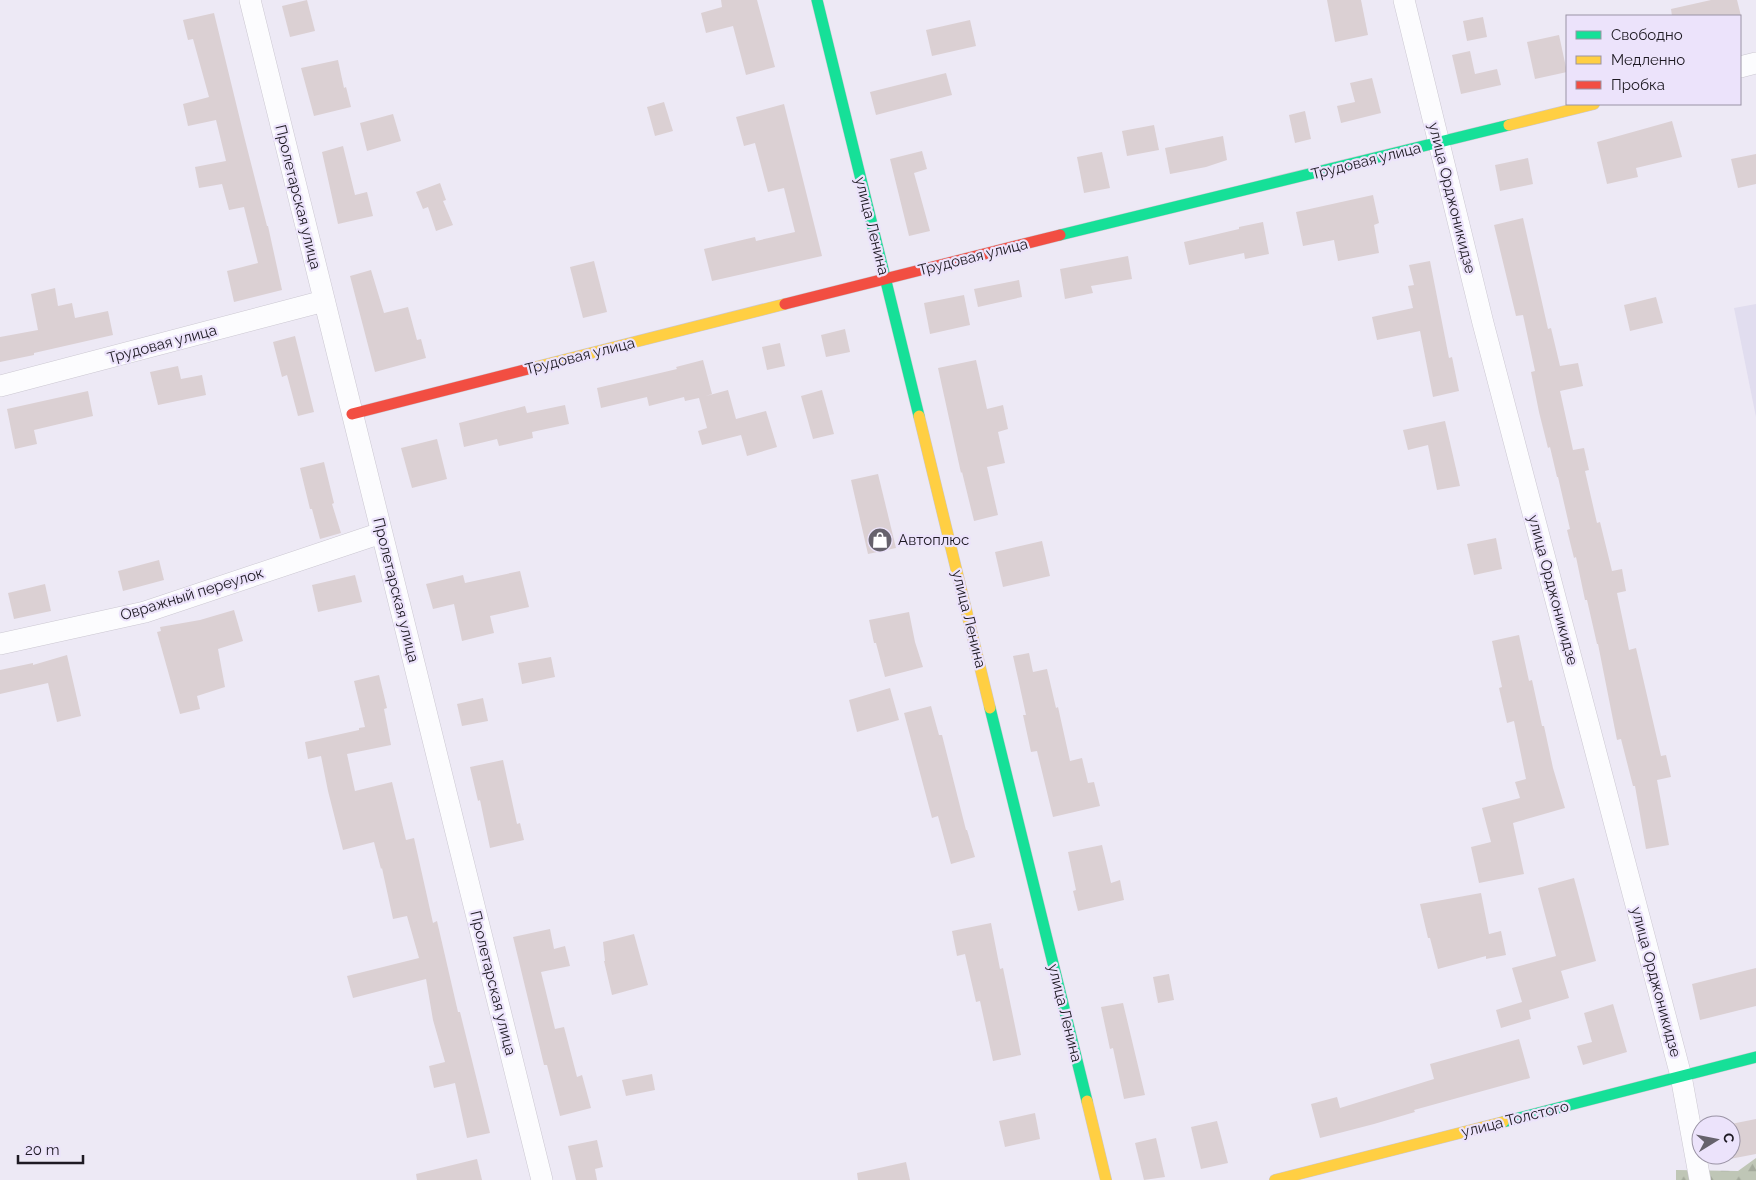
<svg xmlns="http://www.w3.org/2000/svg" width="1756" height="1180" font-family="Raleway,sans-serif">
  <defs>
    <pattern id="forest-firs" width="22" height="20" patternUnits="userSpaceOnUse" patternTransform="scale(1.25)"><rect width="22" height="20" fill="#bfc6b6"/><path d="M5 1l3.5 6h-7zM16 11l3.5 6h-7z" fill="#a4aa9c"/></pattern>
  </defs>
  <rect width="100%" height="100%" fill="#ede9f5"/>
  <polygon fill="#e1ddef" points="1756,304 1756,417 1734,308"/>
  <polygon fill="url(#forest-firs)" points="1756,1158 1756,1180 1676,1180 1676,1170 1738,1171"/>
  <g fill="#dbd0d3">
    <polygon points="307,0 315,31 290,37 282,6"/>
    <polygon points="721,0 757,0 775,67 746,75 733,26 706,33 701,13 722,7"/>
    <polygon points="1327,0 1361,0 1368,35 1335,42"/>
    <polygon points="1711,0 1737,0 1741,16 1672,16 1671,9"/>
    <polygon points="214,13 244,136 267,226 268,226 282,290 234,302 227,271 258,263 244,207 229,210 222,184 199,188 195,167 226,161 216,120 188,126 183,104 209,97 193,39 188,40 183,20"/>
    <polygon points="1483,17 1487,37 1467,41 1463,21"/>
    <polygon points="970,20 976,46 932,56 926,30"/>
    <polygon points="1559,35 1567,72 1535,79 1527,42"/>
    <polygon points="1470,51 1475,74 1497,69 1501,85 1461,94 1452,55"/>
    <polygon points="338,60 344,88 346,87 351,107 314,116 301,68"/>
    <polygon points="946,73 952,95 876,115 870,92"/>
    <polygon points="1372,78 1381,113 1341,123 1337,106 1355,102 1350,83"/>
    <polygon points="664,102 673,131 655,136 647,107"/>
    <polygon points="784,104 822,256 712,281 704,249 755,237 756,241 795,232 784,188 768,192 755,143 744,146 736,117"/>
    <polygon points="1305,111 1311,139 1295,143 1289,115"/>
    <polygon points="393,114 401,141 367,151 360,123"/>
    <polygon points="1672,121 1682,157 1636,168 1638,177 1607,184 1597,142"/>
    <polygon points="1154,125 1159,150 1127,156 1122,131"/>
    <polygon points="1223,136 1227,160 1206,167 1170,174 1165,148"/>
    <polygon points="343,146 355,195 367,192 373,216 338,224 322,152"/>
    <polygon points="922,151 927,169 914,173 930,231 909,236 890,159"/>
    <polygon points="1102,152 1110,188 1084,193 1077,157"/>
    <polygon points="1756,154 1756,184 1738,188 1731,159"/>
    <polygon points="1528,158 1533,184 1500,191 1495,165"/>
    <polygon points="440,183 446,200 443,201 453,225 436,231 428,207 423,209 416,192"/>
    <polygon points="1373,195 1379,223 1374,225 1379,253 1338,261 1334,240 1303,246 1296,212"/>
    <polygon points="1523,218 1548,329 1551,328 1560,366 1578,363 1583,386 1560,391 1573,450 1584,448 1589,470 1585,471 1597,523 1600,522 1612,571 1622,569 1626,591 1617,593 1629,650 1636,648 1661,756 1666,755 1671,777 1657,780 1669,845 1646,849 1635,786 1633,786 1621,739 1617,740 1598,644 1597,644 1587,600 1585,600 1576,557 1574,558 1567,530 1570,529 1558,477 1557,477 1550,447 1548,448 1539,412 1531,372 1535,371 1523,315 1516,316 1494,225"/>
    <polygon points="1263,222 1269,254 1245,259 1244,253 1189,265 1184,242 1239,229 1239,227"/>
    <polygon points="1128,256 1132,279 1091,286 1093,293 1065,299 1060,269"/>
    <polygon points="594,261 607,312 583,318 570,267"/>
    <polygon points="1430,261 1449,358 1452,357 1459,391 1433,397 1420,331 1377,340 1372,317 1413,308 1408,286 1414,285 1409,265"/>
    <polygon points="371,270 384,313 408,307 417,340 421,339 426,358 375,372 350,276"/>
    <polygon points="1019,280 1022,297 978,307 974,289"/>
    <polygon points="55,288 58,306 72,303 75,318 108,311 113,335 34,353 34,355 0,362 0,337 38,330 31,294"/>
    <polygon points="964,295 970,325 930,334 924,303"/>
    <polygon points="1656,297 1663,323 1630,331 1624,305"/>
    <polygon points="845,329 850,352 826,357 821,335"/>
    <polygon points="295,336 314,412 298,416 287,375 282,377 273,342"/>
    <polygon points="780,343 785,366 767,370 762,347"/>
    <polygon points="703,360 712,394 706,396 728,390 736,419 766,411 777,447 747,456 741,435 702,445 698,431 707,428 699,398 685,401 684,397 649,406 647,397 601,408 597,388 677,369 676,367"/>
    <polygon points="976,360 987,409 1003,405 1008,429 998,432 1005,463 987,467 998,515 974,521 962,472 961,473 938,368"/>
    <polygon points="178,366 181,379 202,375 206,395 158,405 150,372"/>
    <polygon points="822,390 834,434 813,439 801,396"/>
    <polygon points="88,391 93,416 34,430 37,444 15,449 7,409"/>
    <polygon points="565,405 569,424 532,432 533,438 499,446 497,439 464,447 459,423 525,406 527,413"/>
    <polygon points="1445,421 1460,486 1437,490 1428,445 1408,450 1403,430"/>
    <polygon points="437,439 447,479 412,488 401,448"/>
    <polygon points="324,462 334,503 332,504 341,533 320,539 312,509 310,509 300,468"/>
    <polygon points="878,474 896,548 868,554 851,480"/>
    <polygon points="1496,538 1502,569 1474,575 1467,544"/>
    <polygon points="1042,541 1050,576 1003,587 995,552"/>
    <polygon points="159,560 164,580 123,591 118,571"/>
    <polygon points="520,571 529,607 490,616 494,633 462,641 454,604 433,609 426,584 463,575 465,583"/>
    <polygon points="355,575 362,602 318,612 312,585"/>
    <polygon points="45,584 51,611 14,619 8,593"/>
    <polygon points="234,610 243,641 218,649 225,687 197,696 200,709 180,714 157,632 161,631 160,627 200,620"/>
    <polygon points="909,612 915,642 923,667 885,677 876,643 874,643 869,620"/>
    <polygon points="1519,635 1529,681 1532,680 1542,726 1544,726 1553,768 1565,808 1513,823 1524,874 1479,883 1471,847 1491,842 1482,808 1520,798 1515,782 1526,779 1514,721 1507,723 1499,688 1502,687 1492,641"/>
    <polygon points="1029,653 1033,672 1047,669 1056,708 1058,707 1070,761 1082,758 1088,783 1094,782 1100,806 1053,817 1037,751 1031,752 1023,715 1026,715 1013,656"/>
    <polygon points="67,655 81,716 57,722 48,683 0,694 0,670 33,663 33,665"/>
    <polygon points="551,657 555,677 522,684 518,663"/>
    <polygon points="379,675 387,708 384,709 391,745 347,754 355,791 392,782 406,840 414,838 433,923 437,921 458,1012 460,1012 490,1133 467,1138 455,1083 434,1088 429,1066 445,1062 433,1020 426,979 353,998 347,976 419,958 407,916 393,919 382,868 381,869 374,842 343,850 328,791 321,756 308,759 305,742 359,730 359,728 365,727 354,681"/>
    <polygon points="890,688 899,720 857,732 849,700"/>
    <polygon points="483,698 488,721 462,726 457,704"/>
    <polygon points="931,706 939,735 942,735 966,830 967,830 975,857 951,864 938,816 932,818 904,713"/>
    <polygon points="503,760 517,824 520,823 524,840 490,848 480,800 478,801 470,767"/>
    <polygon points="1102,845 1111,883 1120,880 1124,900 1078,911 1073,891 1076,890 1068,852"/>
    <polygon points="1574,878 1596,961 1561,971 1569,998 1529,1010 1531,1019 1501,1028 1496,1010 1522,1002 1512,968 1556,956 1538,888"/>
    <polygon points="1481,893 1489,934 1501,931 1506,955 1486,959 1486,956 1438,969 1430,938 1428,938 1420,904"/>
    <polygon points="991,923 1000,969 1003,968 1021,1055 993,1061 980,1001 976,1002 965,954 957,956 952,931"/>
    <polygon points="550,929 554,949 565,946 570,966 541,972 555,1029 564,1027 577,1077 582,1075 591,1108 560,1116 547,1065 544,1065 513,937"/>
    <polygon points="634,934 648,985 612,995 604,961 605,961 603,942"/>
    <polygon points="1756,968 1756,1006 1700,1020 1692,984"/>
    <polygon points="1169,974 1174,1000 1158,1003 1153,977"/>
    <polygon points="1123,1003 1145,1095 1124,1099 1113,1048 1110,1049 1101,1007"/>
    <polygon points="1613,1004 1627,1052 1583,1065 1577,1046 1592,1042 1584,1013"/>
    <polygon points="1519,1039 1530,1078 1414,1110 1415,1112 1374,1124 1320,1138 1311,1104 1337,1097 1340,1108 1434,1079 1430,1064"/>
    <polygon points="652,1074 655,1090 626,1096 622,1080"/>
    <polygon points="1035,1113 1040,1139 1005,1147 999,1121"/>
    <polygon points="1756,1119 1756,1154 1714,1162 1713,1155 1731,1155 1731,1125 1726,1125"/>
    <polygon points="1217,1121 1228,1163 1201,1169 1191,1127"/>
    <polygon points="1156,1138 1165,1177 1144,1180 1135,1143"/>
    <polygon points="597,1140 603,1167 595,1169 597,1180 576,1180 568,1146"/>
    <polygon points="477,1159 482,1180 417,1180 416,1174"/>
    <polygon points="906,1162 910,1180 858,1180 857,1173"/>
  </g>
  <g fill="none" stroke-linecap="round" stroke-linejoin="round">
    <defs>
      <g id="street">
        <polyline points="250,0 542,1180"/>
        <polyline points="1404,0 1483,323 1681,1076 1700,1180"/>
        <polyline points="1740,67 1756,63"/>
        <polyline points="0,386 324,301"/>
        <polyline points="0,644 145,612 381,533"/>
      </g>
      <g id="fast">
        <polyline points="817,0 919,416"/>
        <polyline points="1060,235 1509,125"/>
        <polyline points="990,708 1087,1101"/>
        <polyline points="1503,1122 1756,1057"/>
      </g>
      <g id="slow">
        <polyline points="1509,125 1594,104"/>
        <polyline points="528,369 785,304"/>
        <polyline points="919,416 990,708"/>
        <polyline points="1087,1101 1106,1180"/>
        <polyline points="1275,1180 1503,1122"/>
      </g>
      <g id="jam">
        <polyline points="785,304 1060,235"/>
        <polyline points="352,414 528,369"/>
      </g>
    </defs>
    <use href="#street" stroke="#cbc7d1" stroke-width="22"/>
    <use href="#fast" stroke="#cbc7d1" stroke-width="12"/>
    <use href="#slow" stroke="#cbc7d1" stroke-width="12"/>
    <use href="#jam" stroke="#cbc7d1" stroke-width="12"/>
    <use href="#street" stroke="#fcfcfe" stroke-width="21"/>
    <use href="#fast" stroke="#16e098" stroke-width="11"/>
    <use href="#slow" stroke="#ffcf43" stroke-width="11"/>
    <use href="#jam" stroke="#f24e42" stroke-width="11"/>
  </g>
  <defs>
    <symbol id="shop-disc" viewBox="-11 -11 22 22"><circle r="9.5" fill="#66626c" stroke="#ece3fb"/><path d="M-5-2.5h2.3a2.7 3.5 0 0 1 5.4 0H5L5.5 6h-11ZM-1.5-2.5h3a1.5 2.3 0 0 0-3 0Z" fill="#fff"/></symbol>
  </defs>
  <g fill-rule="evenodd">
    <use href="#shop-disc" x="866" y="526" width="28" height="28"/>
  </g>
  <g text-anchor="middle" stroke-width="4.5" stroke-linejoin="round" paint-order="stroke">
    <g font-size="15" fill="#1e1a23" stroke="#ece3fb">
      <text transform="translate(1366 161) rotate(-14)" y="5">Трудовая улица</text>
      <text transform="translate(298 197) rotate(76)" y="5">Пролетарская улица</text>
      <text transform="translate(1452 198) rotate(76)" y="5">улица Орджоникидзе</text>
      <text transform="translate(872 226) rotate(76)" y="5">улица Ленина</text>
      <text transform="translate(973 257) rotate(-14)" y="5">Трудовая улица</text>
      <text transform="translate(162 344) rotate(-15)" y="5">Трудовая улица</text>
      <text transform="translate(580 356) rotate(-14)" y="5">Трудовая улица</text>
      <text transform="translate(396 590) rotate(76)" y="5">Пролетарская улица</text>
      <text transform="translate(1553 590) rotate(75)" y="5">улица Орджоникидзе</text>
      <text transform="translate(192 594) rotate(-17)" y="5">Овражный переулок</text>
      <text transform="translate(969 619) rotate(76)" y="5">улица Ленина</text>
      <text transform="translate(1656 982) rotate(75)" y="5">улица Орджоникидзе</text>
      <text transform="translate(493 983) rotate(76)" y="5">Пролетарская улица</text>
      <text transform="translate(1065 1013) rotate(76)" y="5">улица Ленина</text>
      <text transform="translate(1515 1119) rotate(-14)" y="5">улица Толстого</text>
    </g>
    <g font-size="15" fill="#1e1a23" stroke="#ece3fb" text-anchor="start">
      <text x="898" y="545">Автоплюс</text>
    </g>
  </g>
  <rect x="1566" y="15" width="175" height="90" fill="#ece3fb" stroke="#9a93a5"/>
  <rect x="1576" y="31" width="25" height="8" fill="#16e098" stroke="#9a93a5"/>
  <text x="1611" y="40" font-size="15" fill="#1e1a23">Свободно</text>
  <rect x="1576" y="56" width="25" height="8" fill="#ffcf43" stroke="#9a93a5"/>
  <text x="1611" y="65" font-size="15" fill="#1e1a23">Медленно</text>
  <rect x="1576" y="81" width="25" height="8" fill="#f24e42" stroke="#9a93a5"/>
  <text x="1611" y="90" font-size="15" fill="#1e1a23">Пробка</text>
  <g transform="translate(1716 1140) rotate(80)"><circle r="24" fill="#ece3fb" stroke="#9a93a5"/>
  <path d="M0-4L9 19L0 12L-9 19Z" fill="#66626c"/>
  <text y="-8" font-size="14" font-weight="bold" text-anchor="middle" fill="#1e1a23">С</text>
  </g>
  <path d="M18 1155v8h65v-8" fill="none" stroke="#1e1a23" stroke-width="2.5"/>
  <text x="25" y="1155" font-size="15" fill="#1e1a23" stroke="#ece3fb" stroke-width="4" paint-order="stroke">20 m</text>
</svg>
